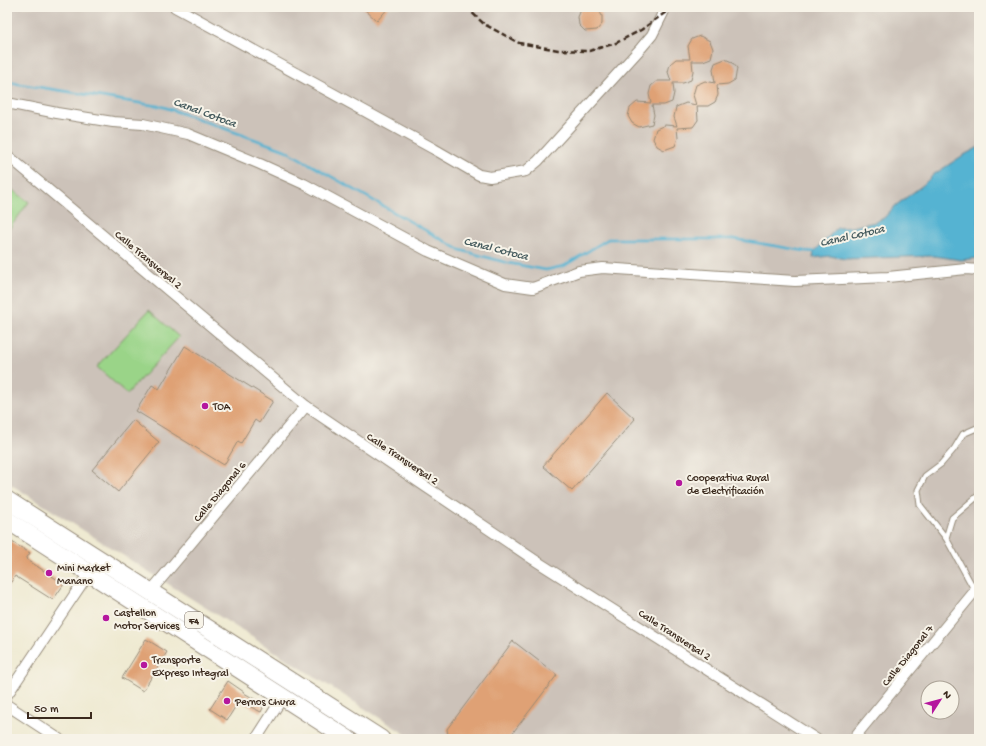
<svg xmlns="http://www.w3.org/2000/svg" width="986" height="746" font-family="'Gochi Hand',sans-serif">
  <rect width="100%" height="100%" fill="#f7f3e8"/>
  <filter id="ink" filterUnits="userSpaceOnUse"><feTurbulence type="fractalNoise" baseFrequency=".025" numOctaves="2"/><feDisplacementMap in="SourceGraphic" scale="8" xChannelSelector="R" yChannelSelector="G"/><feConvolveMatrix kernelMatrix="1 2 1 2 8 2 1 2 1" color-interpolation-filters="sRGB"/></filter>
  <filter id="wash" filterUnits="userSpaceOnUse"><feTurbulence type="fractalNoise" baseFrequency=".012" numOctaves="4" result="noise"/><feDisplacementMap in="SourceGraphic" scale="16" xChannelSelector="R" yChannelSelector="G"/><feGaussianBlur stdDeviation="0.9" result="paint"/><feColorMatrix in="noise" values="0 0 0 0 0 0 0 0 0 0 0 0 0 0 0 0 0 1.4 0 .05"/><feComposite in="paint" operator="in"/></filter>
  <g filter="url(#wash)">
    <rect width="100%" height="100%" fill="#efead2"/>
    <path fill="#ccc2b9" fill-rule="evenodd" d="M7,7h972v732h-566l-406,-257zM928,688h24v24h-24z"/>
    <g fill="#9ad488" stroke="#6a7f53">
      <polygon points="7,186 29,202 7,232"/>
      <polygon points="149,310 179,337 127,394 97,367"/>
    </g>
    <polygon fill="#54b3d2" stroke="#486e78" points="979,147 979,258 961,260 934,256 845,259 830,256 813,258 814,252 837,228 852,227 875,222 884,218 895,206 923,185 933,175 962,156"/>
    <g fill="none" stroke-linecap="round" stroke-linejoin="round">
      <polyline stroke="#54b3d2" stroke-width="2.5" points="7,82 164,107 285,150 460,250 508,263 546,270 564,266 608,239 734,239 805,251 817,252"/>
    </g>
    <g id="blocks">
      <g fill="#dfa174">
        <polygon points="362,7 389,7 377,21"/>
        <polygon points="582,7 594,7 600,12 602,16 602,24 597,30 585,31 579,25 578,17"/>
        <polygon points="700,36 710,41 713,49 711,58 703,61 692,61 693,71 691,80 683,83 673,83 674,93 672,102 664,105 652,105 654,115 652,124 639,127 632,123 628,116 630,108 637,102 651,103 649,94 651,86 657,81 671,81 668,72 670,64 676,59 690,59 688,46 692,39"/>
        <polygon points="725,59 732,62 737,68 735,80 728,84 717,85 718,95 715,102 708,106 697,106 698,120 693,127 677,128 678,138 675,146 664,150 657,146 653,139 656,129 665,125 677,126 674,117 676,107 686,103 696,105 693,95 696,85 705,81 715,83 713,69 715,63"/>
        <polygon points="185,346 273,401 259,423 255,420 241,443 238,441 224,465 136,411 152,385 159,389"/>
        <polygon points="607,393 635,419 572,491 543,466"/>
        <polygon points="133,420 159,442 118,492 92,470"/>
        <polygon points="7,539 30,553 26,559 64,584 53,600 15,576 7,588"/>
        <polygon points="146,639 167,652 143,691 122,678"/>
        <polygon points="513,641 557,675 508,739 451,739 448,735 447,729"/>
        <polygon points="228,681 244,692 244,693 261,703 263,708 261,712 239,701 227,720 210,709"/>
      </g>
    </g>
  </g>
  <g filter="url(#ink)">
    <use href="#blocks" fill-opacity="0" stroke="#958a78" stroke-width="1"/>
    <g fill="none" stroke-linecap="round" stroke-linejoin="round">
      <defs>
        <g id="service">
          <polyline points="946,538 952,518 979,495"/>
          <polyline points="975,591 946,538 920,505 918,490 925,476 941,464 954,449 963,434 979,427"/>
        </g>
        <g id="minor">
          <polyline points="175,7 434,149 479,175 490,177 526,171 538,161 641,48 652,35 666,7"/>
          <polyline points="7,103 57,113 113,122 143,124 188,134 260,164 304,184 428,251 505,284 533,288 579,271 603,268 795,281 888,277 966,269 979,270"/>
          <polyline points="7,155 306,406 533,559 816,739"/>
          <polyline points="150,592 306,406"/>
          <polyline points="7,695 89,573"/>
          <polyline points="7,705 59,739"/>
          <polyline points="256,739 283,697"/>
          <polyline points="853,739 979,586"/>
        </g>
        <g id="trunk">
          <polyline points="7,500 381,739"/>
          <polyline points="7,520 348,739"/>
        </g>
      </defs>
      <use href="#service" stroke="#958a78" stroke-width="7"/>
      <use href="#minor" stroke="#958a78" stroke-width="12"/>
      <use href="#trunk" stroke="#958a78" stroke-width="19"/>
      <use href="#service" stroke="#fff" stroke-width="5"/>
      <use href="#minor" stroke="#fff" stroke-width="10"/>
      <use href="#trunk" stroke="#fff" stroke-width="17"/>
      <polyline stroke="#3b2a1e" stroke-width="2.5" stroke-dasharray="6 3" stroke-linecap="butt" points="466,7 484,24 519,43 558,50 589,51 616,43 641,30 673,7"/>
    </g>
  </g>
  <g fill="#b5179e" stroke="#f7f3e8" stroke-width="1.5">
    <circle cx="205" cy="406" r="4"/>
    <circle cx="679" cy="483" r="4"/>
    <circle cx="49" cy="573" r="4"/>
    <circle cx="106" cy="618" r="4"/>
    <circle cx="144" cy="665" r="4"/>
    <circle cx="227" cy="701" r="4"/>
  </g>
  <g text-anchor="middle" stroke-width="4" stroke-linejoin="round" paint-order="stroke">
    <rect fill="#f7f3e8" stroke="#73665b" stroke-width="1" x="185" y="612" width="18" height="16" rx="3"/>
    <g font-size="10" font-weight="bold" fill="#3b2a1e">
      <text x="194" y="624">F4</text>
    </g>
    <g font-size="11" fill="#3b2a1e" stroke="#f7f3e8">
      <text transform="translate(149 259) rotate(40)" y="4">Calle Transversal 2</text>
      <text transform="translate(403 458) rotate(34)" y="4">Calle Transversal 2</text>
      <text transform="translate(219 491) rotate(-50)" y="4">Calle Diagonal 6</text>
      <text transform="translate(675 634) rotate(33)" y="4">Calle Transversal 2</text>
      <text transform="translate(907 655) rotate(-51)" y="4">Calle Diagonal 7</text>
    </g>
    <g font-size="11" fill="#3b2a1e" stroke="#f7f3e8" text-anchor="start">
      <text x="213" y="410">TOA</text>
      <text x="687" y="481">Cooperativa Rural<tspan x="687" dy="13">de Electrificación</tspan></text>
      <text x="57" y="571">Mini Market<tspan x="57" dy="13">Manano</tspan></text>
      <text x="114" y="616">Castellon<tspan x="114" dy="13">Motor Services</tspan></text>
      <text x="152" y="663">Transporte<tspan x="152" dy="13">Expreso Integral</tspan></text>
      <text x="235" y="705">Pernos Chura</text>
    </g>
    <g font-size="12" font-style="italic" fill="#445a5d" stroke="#f7f3e8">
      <text transform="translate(205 112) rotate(20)" y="4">Canal Cotoca</text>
      <text transform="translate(852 235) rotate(-13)" y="4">Canal Cotoca</text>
      <text transform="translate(496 248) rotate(14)" y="4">Canal Cotoca</text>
    </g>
  </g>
  <rect width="986" height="746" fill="none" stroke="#f7f3e8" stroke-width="24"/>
  <g transform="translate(940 700) rotate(54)"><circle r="19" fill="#f7f3e8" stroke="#aca397"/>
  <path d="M0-3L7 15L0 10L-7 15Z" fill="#b5179e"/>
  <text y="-6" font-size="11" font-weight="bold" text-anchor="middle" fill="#3b2a1e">N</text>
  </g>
  <path d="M28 712v6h63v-6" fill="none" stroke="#3b2a1e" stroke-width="2"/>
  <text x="34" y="712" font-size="12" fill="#3b2a1e" stroke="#f7f3e8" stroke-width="3" paint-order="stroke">50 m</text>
</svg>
